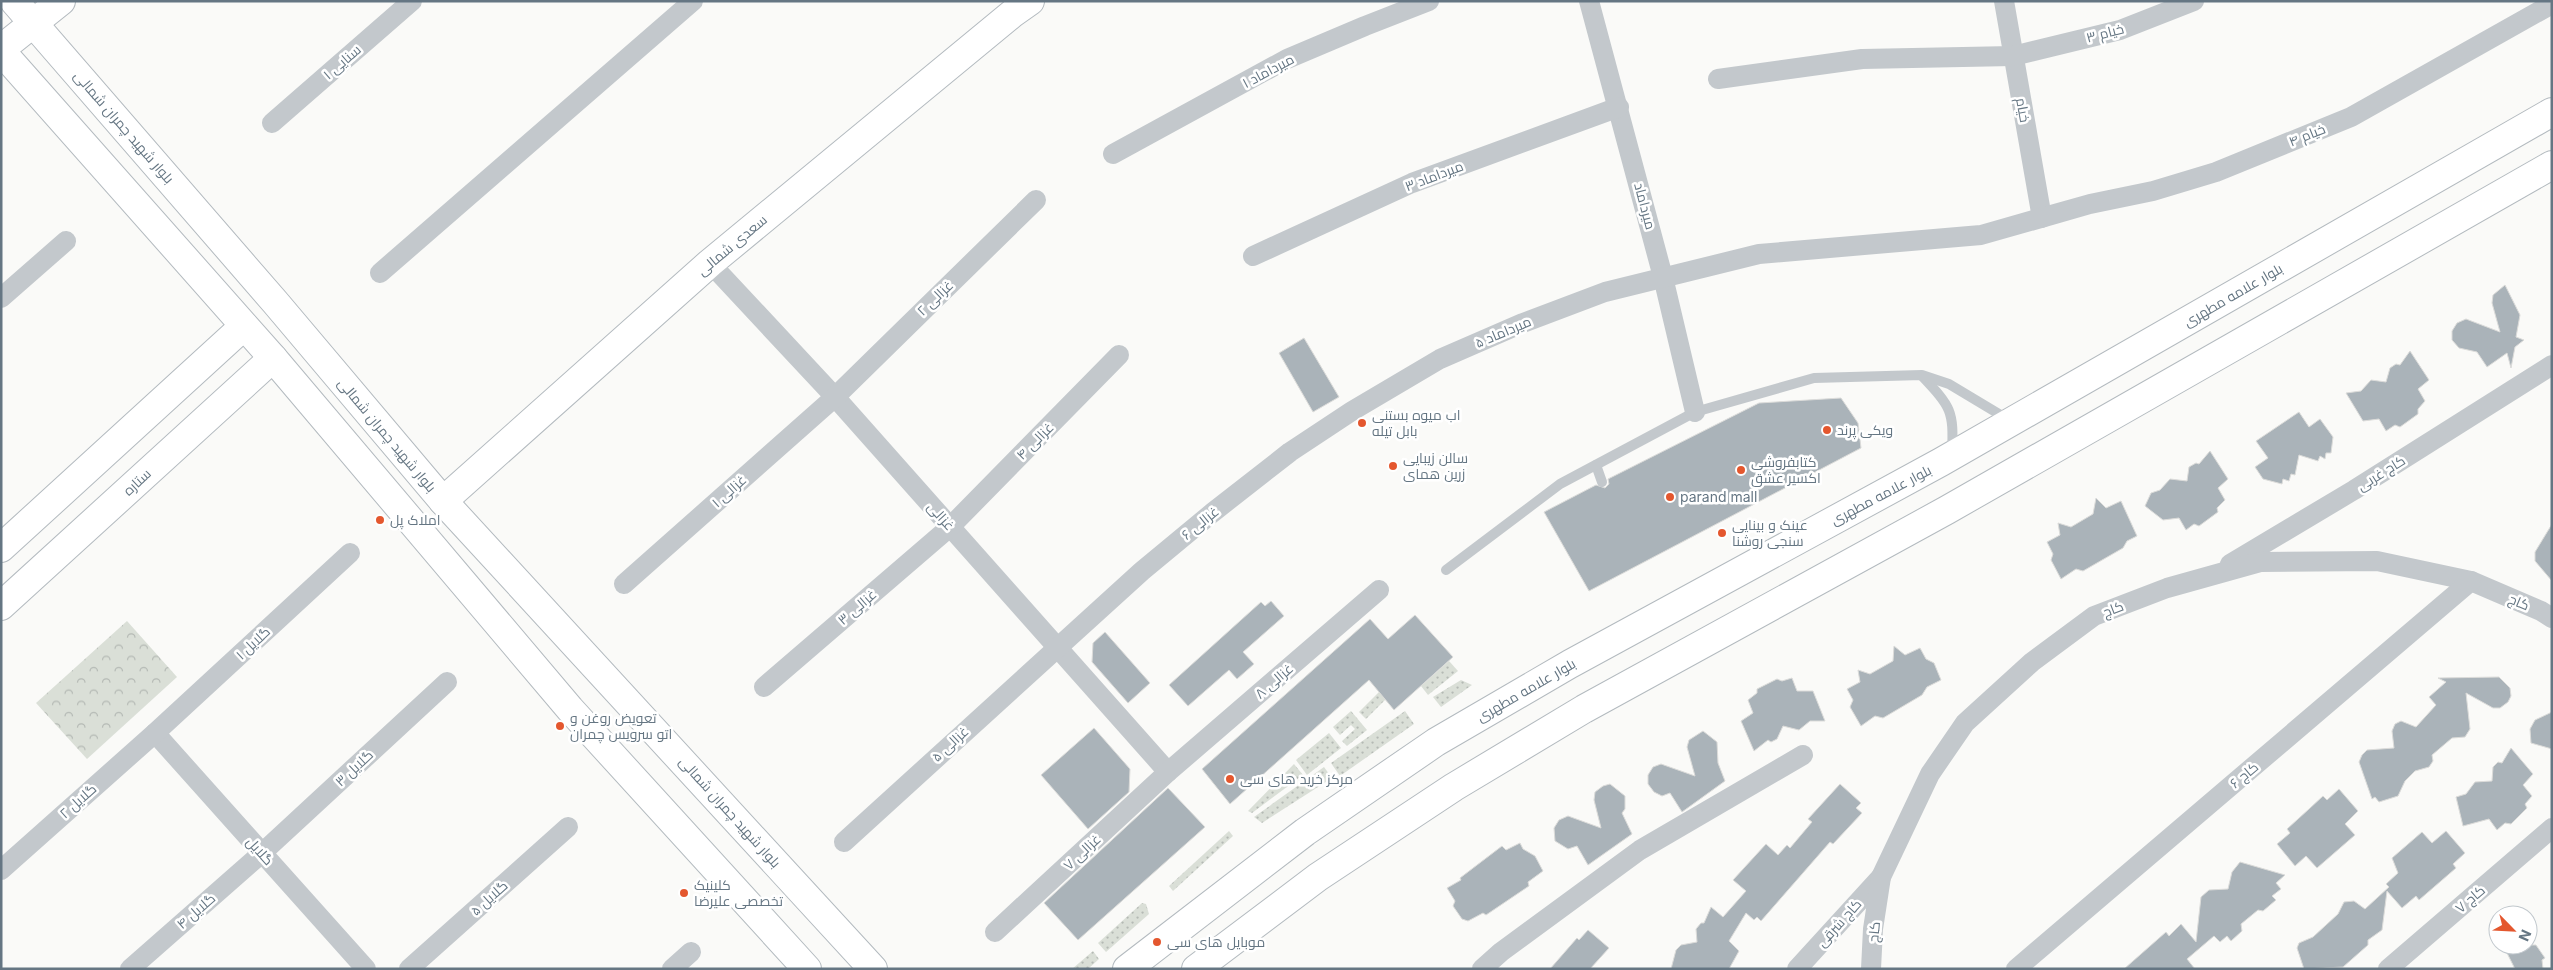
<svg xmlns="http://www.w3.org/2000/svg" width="2553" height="970" font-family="Inter,Cairo,sans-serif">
  <defs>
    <pattern id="grass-dots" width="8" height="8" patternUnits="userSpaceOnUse" patternTransform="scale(1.25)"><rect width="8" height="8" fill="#dadfd7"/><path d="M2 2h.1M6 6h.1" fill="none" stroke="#b4b9b4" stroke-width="1.8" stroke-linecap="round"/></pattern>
    <pattern id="park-crowns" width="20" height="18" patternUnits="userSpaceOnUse" patternTransform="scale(1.25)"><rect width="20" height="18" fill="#dadfd7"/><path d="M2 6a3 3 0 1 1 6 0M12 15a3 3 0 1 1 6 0" fill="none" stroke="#b4b9b4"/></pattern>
  </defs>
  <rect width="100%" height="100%" fill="#fafaf8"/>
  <g fill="url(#grass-dots)">
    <polygon points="1449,661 1458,671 1428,695 1421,686"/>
    <polygon points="1461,680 1472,685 1441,707 1433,697"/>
    <polygon points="1379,692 1386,699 1366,719 1359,712"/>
    <polygon points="1351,711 1367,730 1347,746 1342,741 1355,729 1351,725 1340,735 1333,727"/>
    <polygon points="1405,711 1414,724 1340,776 1331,763"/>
    <polygon points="1329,733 1341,748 1307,775 1296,760"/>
    <polygon points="1294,764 1303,775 1252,813 1248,811"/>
    <polygon points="1324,767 1332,778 1262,823 1254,817"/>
    <polygon points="1229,831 1233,836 1173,891 1169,886"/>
    <polygon points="1142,903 1146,904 1149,914 1106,952 1098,943"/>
    <polygon points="1093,951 1099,959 1088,969 1072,969"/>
  </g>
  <polygon fill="url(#park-crowns)" points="127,621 177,677 87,759 36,703"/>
  <g fill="#aab3b9" stroke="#dcdcda">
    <polygon points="2505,285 2520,315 2516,337 2524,340 2515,347 2511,368 2507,353 2487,367 2477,352 2459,348 2452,340 2452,331 2457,323 2466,319 2500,332 2492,303 2493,295"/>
    <polygon points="1304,338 1339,397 1313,412 1279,353"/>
    <polygon points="2410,351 2429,380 2418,389 2425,401 2418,409 2418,414 2400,427 2395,425 2386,431 2379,419 2363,421 2346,393 2361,391 2371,380 2386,382 2390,368 2396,364 2400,365"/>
    <polygon points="1841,398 1858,423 1861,448 1589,591 1544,512 1596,485 1605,488 1609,484 1608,479 1759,403"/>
    <polygon points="2299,412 2309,427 2320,419 2333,437 2331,453 2326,453 2325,459 2320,456 2318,461 2299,455 2295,475 2291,474 2289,481 2283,479 2282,484 2263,479 2255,467 2268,458 2256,441"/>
    <polygon points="2210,451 2228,479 2218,488 2225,500 2217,508 2218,512 2199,526 2194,524 2186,530 2179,518 2163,520 2145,506 2151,493 2160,490 2170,479 2187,481 2189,467 2196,463 2199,464"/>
    <polygon points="2096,498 2106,508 2121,501 2137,536 2127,541 2123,548 2083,571 2076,569 2061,579 2051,560 2053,554 2047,542 2060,535 2058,523 2071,527 2093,514"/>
    <polygon points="2552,524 2552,581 2535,561 2535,552"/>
    <polygon points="1271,601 1284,616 1243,652 1254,664 1237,679 1229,670 1188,706 1169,685 1261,602 1265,606"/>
    <polygon points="1415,615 1453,657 1394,710 1369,680 1230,804 1202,769 1370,619 1388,639"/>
    <polygon points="1105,632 1150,683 1128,703 1092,662 1093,643"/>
    <polygon points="1894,646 1905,655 1920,648 1926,659 1934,663 1941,680 1927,687 1922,695 1883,718 1875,716 1861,726 1850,707 1853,700 1847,689 1860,682 1858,670 1870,674 1893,661"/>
    <polygon points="2499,677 2510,688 2511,696 2508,702 2500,708 2493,708 2466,693 2470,729 2465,737 2452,738 2432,755 2433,761 2429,767 2415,771 2405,781 2398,796 2379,802 2375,797 2372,799 2359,762 2362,755 2367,750 2394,748 2392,731 2395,724 2401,721 2416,727 2436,705 2429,697 2446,682 2438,678"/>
    <polygon points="1792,678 1797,691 1813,691 1825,721 1810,721 1799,730 1783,726 1777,739 1771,742 1768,740 1754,751 1741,721 1753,713 1748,700 1757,693 1757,689 1777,679 1782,681"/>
    <polygon points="2552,712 2552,749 2531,743 2530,729 2535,720"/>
    <polygon points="1094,728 1130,769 1129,792 1088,829 1041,775"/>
    <polygon points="1703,731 1717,742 1718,763 1725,781 1682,812 1670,793 1662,796 1654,792 1648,784 1648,775 1653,767 1661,764 1695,776 1687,747 1689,740"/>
    <polygon points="2511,748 2533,774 2523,785 2532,796 2525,804 2527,808 2511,824 2505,823 2497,830 2489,819 2463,826 2456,797 2466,794 2475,782 2492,781 2493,767 2498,762 2502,763"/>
    <polygon points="1610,784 1625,796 1625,809 1622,813 1632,834 1588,865 1577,846 1568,849 1555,841 1554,828 1559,820 1568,816 1601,828 1594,800 1595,792 1603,786"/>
    <polygon points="1840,784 1861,803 1856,808 1862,813 1833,844 1830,842 1761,921 1757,917 1754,920 1746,913 1729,941 1739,951 1729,969 1671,969 1676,950 1681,945 1697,942 1696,929 1701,923 1704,923 1711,907 1723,917 1746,891 1733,880 1766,844 1778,855 1787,845 1790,848 1812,822 1808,819"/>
    <polygon points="1168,788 1205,827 1078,940 1044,903"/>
    <polygon points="2339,789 2358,811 2345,824 2355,835 2317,868 2306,856 2295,866 2277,844 2290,833 2287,829 2309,809 2323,796 2327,800"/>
    <polygon points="2446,831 2465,853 2453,864 2456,868 2419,900 2416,896 2402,908 2387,891 2382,930 2368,940 2368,945 2343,967 2304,969 2297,948 2299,943 2313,937 2338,914 2344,902 2354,901 2365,909 2389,887 2386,884 2398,873 2392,858 2422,832 2432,843"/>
    <polygon points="1520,843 1523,849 1535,856 1543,871 1528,882 1529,886 1486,915 1483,913 1468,921 1462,919 1453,906 1455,901 1447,888 1461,880 1460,878 1502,846 1506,850"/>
    <polygon points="2240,862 2285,875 2276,883 2281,889 2272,896 2276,900 2263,911 2258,910 2241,924 2242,931 2231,941 2227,936 2220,942 2214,936 2187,959 2195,969 2124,969 2166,932 2169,936 2181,924 2196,942 2201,897 2209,890 2228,889 2232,872"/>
    <polygon points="1588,930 1609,948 1590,969 1550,969 1577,938 1579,940"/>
    <polygon points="2503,945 2536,945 2545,958 2542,960 2543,969 2515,969"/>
  </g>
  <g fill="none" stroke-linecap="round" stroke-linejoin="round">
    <defs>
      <g id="secondary">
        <polyline points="14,1 275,302 443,501 873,969"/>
        <polyline points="1,49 61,1"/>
        <polyline points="1,51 273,358 570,709 807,969"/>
        <polyline points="443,501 710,263 1013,13 1030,1"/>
        <polyline points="1,548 244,326"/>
        <polyline points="1,606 273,358"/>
        <polyline points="1127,969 1305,832 1436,742 1570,664 1941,462 2552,112"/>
        <polyline points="1196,969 1318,877 1454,787 1584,709 1947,510 2552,165"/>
      </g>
    </defs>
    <use href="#secondary" stroke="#b3babf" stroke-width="30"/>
    <g stroke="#c3c8cc" stroke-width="10">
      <path d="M1922,376c29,31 32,34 30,77"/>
      <polyline points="1596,465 1602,482"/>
      <polyline points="1446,570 1560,484 1695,412 1814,378 1922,375 1949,384 2009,420"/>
    </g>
    <g stroke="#c3c8cc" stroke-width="20">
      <polyline points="1589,1 1663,277 1695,412"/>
      <polyline points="2004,1 2042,218"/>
      <polyline points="1718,79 1862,59 2013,56 2120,30 2194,1"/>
      <polyline points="272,123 412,1"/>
      <polyline points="1113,154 1287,59 1365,26 1429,1"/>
      <polyline points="1253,256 1412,183 1619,107"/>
      <polyline points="710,263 835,397 1168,772"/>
      <polyline points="380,273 693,1"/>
      <polyline points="1,298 66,241"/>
      <polyline points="2230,564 2354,490 2552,365"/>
      <polyline points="624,584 835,397 1036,200"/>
      <polyline points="764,687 950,527 1119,355"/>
      <polyline points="155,733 366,969"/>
      <polyline points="844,842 1142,571 1212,513 1290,452 1352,411 1440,359 1523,323 1605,292 1759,254 1981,235 2090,204 2153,191 2216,172 2351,117 2552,4"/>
      <polyline points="1,870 155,733 350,553"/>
      <polyline points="995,932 1168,772 1379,590"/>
      <polyline points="130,969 262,853 447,682"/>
      <polyline points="409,969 568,827"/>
      <polyline points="672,969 691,952"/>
      <polyline points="1482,969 1501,952 1640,850 1803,755"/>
      <polyline points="1797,969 1881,877"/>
      <polyline points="1871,969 1873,929 1881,877 1930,774 1965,723 2032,662 2094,616 2167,588 2260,562 2377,561 2471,581 2541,611 2552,618"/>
      <polyline points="2016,969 2471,581"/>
      <polyline points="2388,969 2552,828"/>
    </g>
    <use href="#secondary" stroke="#fff" stroke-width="28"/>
  </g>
  <g fill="#e4572e" stroke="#fff" stroke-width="2">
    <circle cx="1362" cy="423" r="5"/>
    <circle cx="1827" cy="430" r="5"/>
    <circle cx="1393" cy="466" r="5"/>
    <circle cx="1741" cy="470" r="5"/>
    <circle cx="1670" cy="497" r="5"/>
    <circle cx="380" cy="520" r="5"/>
    <circle cx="1722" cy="533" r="5"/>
    <circle cx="560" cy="726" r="5"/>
    <circle cx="1230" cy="779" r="5"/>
    <circle cx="684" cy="893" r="5"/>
    <circle cx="1157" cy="942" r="5"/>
  </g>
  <g text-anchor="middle" stroke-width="5" stroke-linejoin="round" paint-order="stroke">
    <g font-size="14" fill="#657683" stroke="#fff">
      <text transform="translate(2105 33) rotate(-15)" y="5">خیام ۳</text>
      <text transform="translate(342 62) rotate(-41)" y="5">سنایی ۱</text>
      <text transform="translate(1268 71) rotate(-28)" y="5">میرداماد ۱</text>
      <text transform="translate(2023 110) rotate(80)" y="5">خیام</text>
      <text transform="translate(124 127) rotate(49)" y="5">بلوار شهید چمران شمالی</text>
      <text transform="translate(2307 135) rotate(-22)" y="5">خیام ۴</text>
      <text transform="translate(1434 176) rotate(-21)" y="5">میرداماد ۳</text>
      <text transform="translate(1645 206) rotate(75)" y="5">میرداماد</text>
      <text transform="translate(732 245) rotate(-40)" y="5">سعدی شمالی</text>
      <text transform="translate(2233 295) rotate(-30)" y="5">بلوار علامه مطهری</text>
      <text transform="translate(935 298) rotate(-44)" y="5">غزالی ۲</text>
      <text transform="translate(1503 332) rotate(-23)" y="5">میرداماد ۵</text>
      <text transform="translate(387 435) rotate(50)" y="5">بلوار شهید چمران شمالی</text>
      <text transform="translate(1035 441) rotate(-45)" y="5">غزالی ۴</text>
      <text transform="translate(2381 473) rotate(-32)" y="5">کاج غربی</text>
      <text transform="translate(137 482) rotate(-43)" y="5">ستاره</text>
      <text transform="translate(729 491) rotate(-42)" y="5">غزالی ۱</text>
      <text transform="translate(1881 495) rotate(-28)" y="5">بلوار علامه مطهری</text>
      <text transform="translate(941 516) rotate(48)" y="5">غزالی</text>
      <text transform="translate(1200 523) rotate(-39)" y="5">غزالی ۶</text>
      <text transform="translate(2519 602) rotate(23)" y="5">کاج</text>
      <text transform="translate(857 607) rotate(-41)" y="5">غزالی ۳</text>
      <text transform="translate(2113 609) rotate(-21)" y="5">کاج</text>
      <text transform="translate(253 643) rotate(-43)" y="5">گلایل ۱</text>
      <text transform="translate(1274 681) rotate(-41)" y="5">غزالی ۸</text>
      <text transform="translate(1526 690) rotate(-30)" y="5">بلوار علامه مطهری</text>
      <text transform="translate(950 744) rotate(-43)" y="5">غزالی ۵</text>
      <text transform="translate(354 768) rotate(-43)" y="5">گلایل ۳</text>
      <text transform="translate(2244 775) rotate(-40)" y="5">کاج ۶</text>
      <text transform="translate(78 801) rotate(-42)" y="5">گلایل ۲</text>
      <text transform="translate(730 812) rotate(48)" y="5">بلوار شهید چمران شمالی</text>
      <text transform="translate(260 851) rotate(48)" y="5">گلایل</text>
      <text transform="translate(1082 852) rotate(-43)" y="5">غزالی ۷</text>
      <text transform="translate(489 898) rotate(-42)" y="5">گلایل ۵</text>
      <text transform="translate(2470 899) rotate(-41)" y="5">کاج ۷</text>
      <text transform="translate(196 911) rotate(-41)" y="5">گلایل ۴</text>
      <text transform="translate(1839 923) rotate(-48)" y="5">کاج شرقی</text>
      <text transform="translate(1874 932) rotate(-85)" y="5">کاج</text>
    </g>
    <g font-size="14" fill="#657683" stroke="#fff" text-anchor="start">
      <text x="1372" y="420">اب میوه بستنی<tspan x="1372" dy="16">بابل تیله</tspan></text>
      <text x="1837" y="435">ویکی پرند</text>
      <text x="1403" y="463">سالن زیبایی<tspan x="1403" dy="16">زرین همای</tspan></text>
      <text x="1751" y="467">کتابفروشی<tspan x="1751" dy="16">اکسیر عشق</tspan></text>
      <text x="1680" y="502">parand mall</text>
      <text x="390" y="525">املاک پل</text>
      <text x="1732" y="530">عینک و بینایی<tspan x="1732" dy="16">سنجی روشنا</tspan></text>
      <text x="570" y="723">تعویض روغن و<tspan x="570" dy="16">اتو سرویس چمران</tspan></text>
      <text x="1240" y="784">مرکز خرید های سی</text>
      <text x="694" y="890">کلینیک<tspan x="694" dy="16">تخصصی علیرضا</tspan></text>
      <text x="1167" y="947">موبایل های سی</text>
    </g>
  </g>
  <rect width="2553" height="970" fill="none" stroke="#657683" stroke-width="5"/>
  <g transform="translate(2513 930) rotate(114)"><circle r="24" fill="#ffffff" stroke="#c1c8cd"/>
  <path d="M0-4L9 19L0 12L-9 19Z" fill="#e4572e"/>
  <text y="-8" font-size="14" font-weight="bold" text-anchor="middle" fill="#657683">N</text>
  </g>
</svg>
